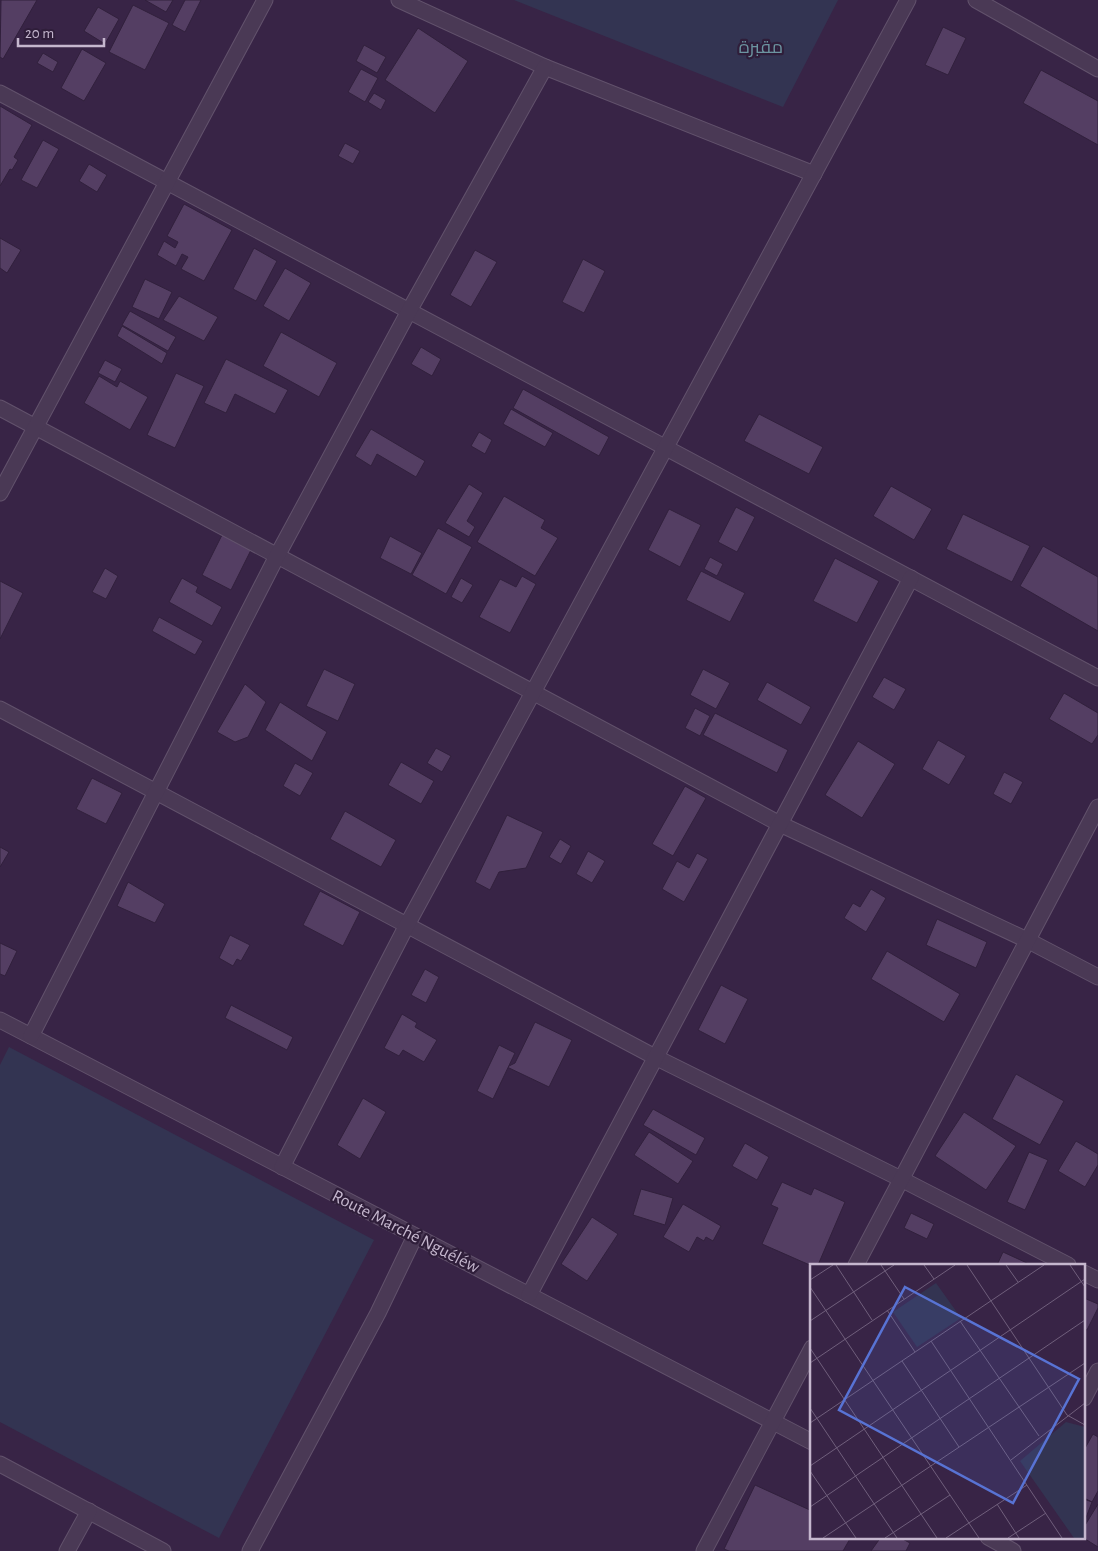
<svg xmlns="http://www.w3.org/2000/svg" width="1098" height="1551" font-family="'Alegreya Sans',Cairo,sans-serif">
  <rect width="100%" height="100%" fill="#382446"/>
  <g fill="#333452">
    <polygon points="514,0 838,0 783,107"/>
    <polygon points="9,1047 374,1240 219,1538 0,1422 0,1065"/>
  </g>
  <g fill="#543e63" stroke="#31203c">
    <polygon points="1,0 37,0 3,59 0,57"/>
    <polygon points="145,0 173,0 166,12"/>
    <polygon points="185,0 201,0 185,32 172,25"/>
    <polygon points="133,5 169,23 145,70 109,52"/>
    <polygon points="98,7 119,19 105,44 84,31"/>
    <polygon points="943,27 966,38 948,75 925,65"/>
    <polygon points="418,28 468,61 435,113 385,80"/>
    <polygon points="364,45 386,57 377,73 356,61"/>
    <polygon points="82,49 106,63 84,101 61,88"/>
    <polygon points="43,53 58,62 53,72 37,63"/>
    <polygon points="361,69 378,78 365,102 348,92"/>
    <polygon points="1041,70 1098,101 1098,145 1023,103"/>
    <polygon points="374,93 386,100 381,110 368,102"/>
    <polygon points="0,106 32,125 14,157 18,160 12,170 10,169 0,186"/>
    <polygon points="43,140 59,149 37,188 21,180"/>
    <polygon points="345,143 360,151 353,164 338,156"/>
    <polygon points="89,164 107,175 97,192 79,181"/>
    <polygon points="184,204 232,230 204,281 181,269 188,257 182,254 176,266 157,255 164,241 175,248 178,242 167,236"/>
    <polygon points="0,238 21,250 7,273 0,268"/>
    <polygon points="254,248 277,261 256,301 233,289"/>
    <polygon points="475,250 497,262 471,307 450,295"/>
    <polygon points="583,259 605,271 584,313 562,302"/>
    <polygon points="285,268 311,283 289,321 263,306"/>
    <polygon points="145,279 172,292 159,319 132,307"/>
    <polygon points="179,296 218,317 204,341 163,320"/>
    <polygon points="130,311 176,337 168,351 122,325"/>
    <polygon points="122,326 167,353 162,364 117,336"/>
    <polygon points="281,332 337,363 319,397 263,366"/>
    <polygon points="421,347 441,359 432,376 411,364"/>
    <polygon points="226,359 288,390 275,414 235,394 226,413 204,403"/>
    <polygon points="105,360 122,369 115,382 98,373"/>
    <polygon points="176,373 204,386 175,448 147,435"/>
    <polygon points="99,376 117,387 120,381 148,397 130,430 84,403"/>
    <polygon points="523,389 609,437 599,456 513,408"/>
    <polygon points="511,409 553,433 545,447 503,424"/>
    <polygon points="759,414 823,447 809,474 744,441"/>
    <polygon points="371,429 425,461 416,477 377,454 371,466 355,456"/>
    <polygon points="479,432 492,440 485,454 471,446"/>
    <polygon points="469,484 483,493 467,521 475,527 469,537 445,523"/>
    <polygon points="891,486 932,509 914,540 873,516"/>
    <polygon points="504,496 545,520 541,528 558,538 535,576 477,542"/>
    <polygon points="736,507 755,517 737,552 718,542"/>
    <polygon points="669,509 701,525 680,567 648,550"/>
    <polygon points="963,514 1030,546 1012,582 946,549"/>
    <polygon points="438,528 472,547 446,594 412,575"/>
    <polygon points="223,533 252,548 231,590 202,575"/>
    <polygon points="390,536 422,553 411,574 380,558"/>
    <polygon points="1043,546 1098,577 1098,631 1020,586"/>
    <polygon points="710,557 723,564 717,576 704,569"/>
    <polygon points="835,558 879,581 857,623 813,601"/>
    <polygon points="105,568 118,576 106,599 92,592"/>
    <polygon points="701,571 745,593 730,622 686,600"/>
    <polygon points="522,576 536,584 510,633 479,617 500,579 516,587"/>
    <polygon points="182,578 198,587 196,592 222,607 212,626 169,602"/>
    <polygon points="461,578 473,585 462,603 451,597"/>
    <polygon points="0,581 23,593 0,639"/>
    <polygon points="159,617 203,641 195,655 152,631"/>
    <polygon points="324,669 355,684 338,721 306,706"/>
    <polygon points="703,669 730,683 716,709 690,695"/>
    <polygon points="884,677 906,689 894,710 872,697"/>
    <polygon points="767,682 811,707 801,725 757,700"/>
    <polygon points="245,684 266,702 248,737 235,742 217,732"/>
    <polygon points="1064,693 1098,713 1098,735 1092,744 1049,719"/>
    <polygon points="280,702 327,732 312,761 265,730"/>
    <polygon points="695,708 710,716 700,736 685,728"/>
    <polygon points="715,713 788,750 777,773 703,735"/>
    <polygon points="938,740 966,756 949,785 922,769"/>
    <polygon points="858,741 895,764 862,818 825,795"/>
    <polygon points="436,748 451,756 442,772 427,763"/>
    <polygon points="401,762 434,781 421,804 388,785"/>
    <polygon points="295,763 313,773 300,796 283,786"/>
    <polygon points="1004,772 1023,782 1011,804 993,794"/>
    <polygon points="92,778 122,793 106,824 76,809"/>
    <polygon points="685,786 706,798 673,856 652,844"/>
    <polygon points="345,811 396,840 381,867 330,839"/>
    <polygon points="507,815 543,832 526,868 499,872 490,890 475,882"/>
    <polygon points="560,839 571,846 561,864 549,857"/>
    <polygon points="0,847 9,852 0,867"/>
    <polygon points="588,851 605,861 592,883 576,874"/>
    <polygon points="697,853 708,859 684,902 662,889 677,861 689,868"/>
    <polygon points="128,882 165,904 155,923 117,906"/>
    <polygon points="871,889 886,898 866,932 844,918 853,903 860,907"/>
    <polygon points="320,891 360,912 343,946 303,925"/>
    <polygon points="937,919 987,942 976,968 926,945"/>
    <polygon points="230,935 250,945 241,961 237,959 233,966 219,958"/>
    <polygon points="0,943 17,951 5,976 0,974"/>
    <polygon points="887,951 960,994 944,1022 871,979"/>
    <polygon points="425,969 439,977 426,1003 411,995"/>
    <polygon points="721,985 748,999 725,1044 698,1030"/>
    <polygon points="231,1005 293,1037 287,1050 225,1018"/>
    <polygon points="402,1014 417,1023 415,1027 437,1040 424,1062 403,1050 399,1056 384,1048"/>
    <polygon points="535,1022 572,1040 549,1087 507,1067 515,1063"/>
    <polygon points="499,1045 515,1053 493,1099 477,1091"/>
    <polygon points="1016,1074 1064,1101 1040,1145 992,1119"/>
    <polygon points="363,1098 386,1112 360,1159 337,1145"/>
    <polygon points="653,1109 705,1138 696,1155 643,1125"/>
    <polygon points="964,1112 1016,1146 986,1190 935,1156"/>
    <polygon points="649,1132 693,1161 678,1184 634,1155"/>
    <polygon points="1076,1141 1098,1154 1098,1165 1085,1187 1058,1171"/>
    <polygon points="745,1143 769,1157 757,1180 732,1166"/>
    <polygon points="1029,1152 1048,1160 1025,1210 1007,1202"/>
    <polygon points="782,1182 811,1195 814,1188 845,1202 818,1265 812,1265 812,1266 762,1244 778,1208 771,1205"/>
    <polygon points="641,1189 673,1198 665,1225 633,1215"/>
    <polygon points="683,1204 721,1226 713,1241 706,1237 704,1241 697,1237 689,1252 663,1237"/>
    <polygon points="911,1213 934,1224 927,1239 904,1228"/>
    <polygon points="592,1217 618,1234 587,1281 561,1264"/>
    <polygon points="1003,1252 1027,1263 1026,1265 997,1265"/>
    <polygon points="1084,1298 1098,1304 1098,1308 1087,1330 1084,1329"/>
    <polygon points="1093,1434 1098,1437 1098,1491 1092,1502 1084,1498 1084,1450"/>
    <polygon points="755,1485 812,1511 812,1537 851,1537 843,1551 729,1551 724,1549"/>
    <polygon points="1084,1499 1092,1502 1084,1523"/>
    <polygon points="1098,1504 1098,1547 1082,1537 1084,1537 1084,1527"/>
    <polygon points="881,1537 899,1537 910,1543 906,1551 871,1551"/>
  </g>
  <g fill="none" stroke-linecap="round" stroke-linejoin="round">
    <defs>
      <g id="minor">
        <polyline points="399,0 545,67 814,174"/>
        <polyline points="976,0 1098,69"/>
        <polyline points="0,93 1098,678"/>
        <polyline points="0,408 780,824 1027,940 1098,977"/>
        <polyline points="0,493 265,0"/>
        <polyline points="0,709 655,1057 901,1179 1068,1265"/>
        <polyline points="0,1020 812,1442"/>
        <polyline points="31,1036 277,556 409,311 545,67"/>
        <polyline points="282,1167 407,925 908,0"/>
        <polyline points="856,1265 1098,807"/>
        <polyline points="1084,1273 1098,1280"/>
        <polyline points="529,1295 911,578"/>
        <polyline points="1084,1398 1098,1371"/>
        <polyline points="0,1464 163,1551"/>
        <polyline points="988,1537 1013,1551"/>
        <polyline points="67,1551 89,1511"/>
        <polyline points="250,1551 378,1313 415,1236"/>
        <polyline points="704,1551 812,1348"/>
      </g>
    </defs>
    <use href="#minor" stroke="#62526c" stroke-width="17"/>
    <use href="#minor" stroke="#4a3955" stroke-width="15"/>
  </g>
  <g text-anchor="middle" stroke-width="4.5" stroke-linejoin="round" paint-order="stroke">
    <g font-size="18" fill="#6c95a1" stroke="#2f1e3a">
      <text x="761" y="53">مقبرة</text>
    </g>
    <g font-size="18" fill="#c5b7ce" stroke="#2f1e3a">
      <text transform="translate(406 1231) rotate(27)" y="6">Route Marché Nguéléw</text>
    </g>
  </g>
  <g transform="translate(810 1264)">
    <rect width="275" height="275" fill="#382446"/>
    <path d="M126,19l25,35 -44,29 -24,-35zM256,158l19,5v111h-11l-54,-77z" fill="#333452"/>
    <path fill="none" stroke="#705f7c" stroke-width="1" d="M26,1l36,55M71,1l23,34M114,1l10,14M157,1l100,150 18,10M196,1l12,17M260,1l15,22M0,16l23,-15M0,23l169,251M77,46l28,42M0,57l84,-56M150,57l79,115M121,77l131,197M0,84l127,190M92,97l57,86M0,99l145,-98M0,144l87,130M0,159l234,-158M201,196l74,-57M0,202l275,-187M0,207l46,67M187,240l22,34M0,243l275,-187M13,274l262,-175M75,274l65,-43M136,274l81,-53M198,274l38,-25"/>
    <path fill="#5873d4" fill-opacity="0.15" stroke="#5873d4" stroke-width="2.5" d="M95,23l174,92 -66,124 -174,-93z"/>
    <rect width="275" height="275" fill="none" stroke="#c5b7ce" stroke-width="2.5"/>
  </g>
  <path d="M18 38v8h86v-8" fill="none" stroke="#c5b7ce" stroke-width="2.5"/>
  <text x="25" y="38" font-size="15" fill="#c5b7ce" stroke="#2f1e3a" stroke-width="4" paint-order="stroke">20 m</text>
</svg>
